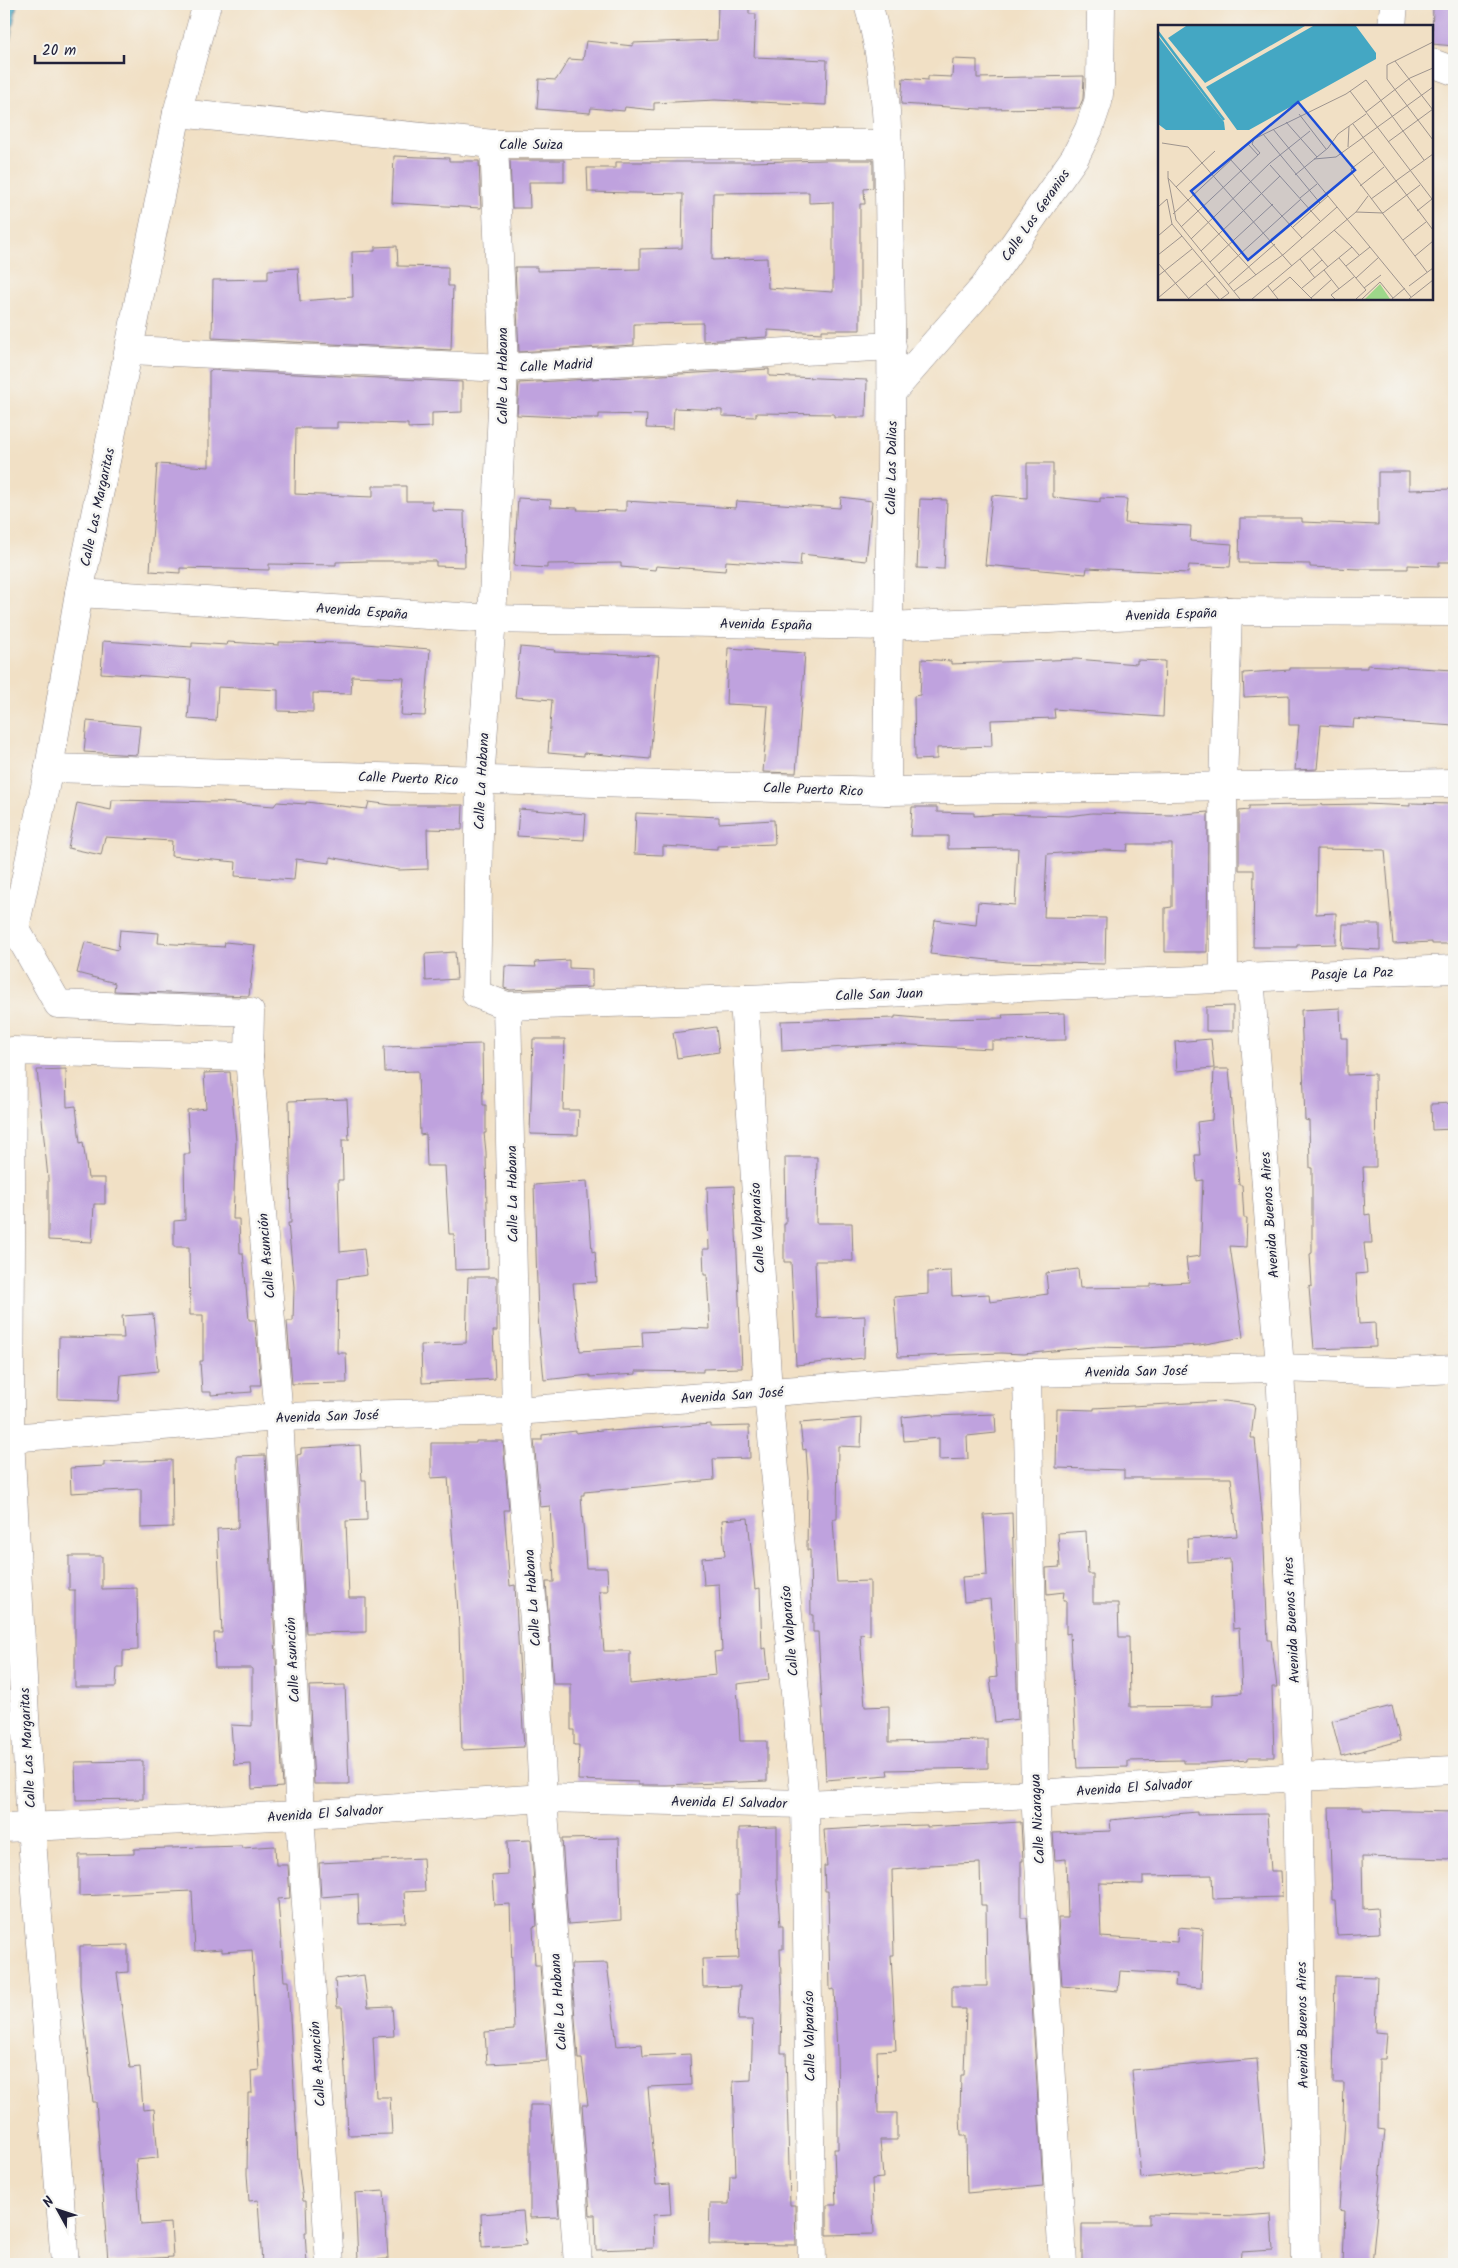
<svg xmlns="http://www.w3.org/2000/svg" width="1458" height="2268" font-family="Kalam,sans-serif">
  <rect width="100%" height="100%" fill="#f6f6f2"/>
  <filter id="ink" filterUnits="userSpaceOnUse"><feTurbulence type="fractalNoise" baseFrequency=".02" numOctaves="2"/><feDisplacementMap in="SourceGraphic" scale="10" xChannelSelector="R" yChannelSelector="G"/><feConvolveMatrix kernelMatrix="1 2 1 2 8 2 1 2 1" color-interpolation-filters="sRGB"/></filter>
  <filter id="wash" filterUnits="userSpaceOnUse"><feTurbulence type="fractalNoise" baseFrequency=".0096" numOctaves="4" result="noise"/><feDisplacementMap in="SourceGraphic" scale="20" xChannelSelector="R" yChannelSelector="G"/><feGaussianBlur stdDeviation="1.12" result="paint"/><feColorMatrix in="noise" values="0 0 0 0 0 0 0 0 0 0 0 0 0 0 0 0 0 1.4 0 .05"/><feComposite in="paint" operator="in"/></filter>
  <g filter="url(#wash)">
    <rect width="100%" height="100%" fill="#f1e0c5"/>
    <polygon fill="#44a7c3" stroke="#33647f" points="4,4 17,4 4,73"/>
    <g id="blocks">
      <g fill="#bfa2de" fill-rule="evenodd">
        <polygon points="718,4 749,4 749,14 756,14 754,57 827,60 826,105 715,100 654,103 654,110 625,107 624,111 591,108 590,113 537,109 539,79 556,80 569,59 583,60 586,41 633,46 633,43 717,40"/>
        <polygon points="1433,4 1454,4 1454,46 1432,44"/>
        <polygon points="953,59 977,60 977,78 1084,76 1083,99 1079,108 980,109 901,104 903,78 928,80 928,76 952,77"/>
        <polygon points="394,156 449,158 449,161 479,161 481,208 392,203"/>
        <polygon points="510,160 564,160 564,182 529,182 530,208 512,208"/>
        <path d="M826,160h47v28l-9,1 1,15h-5v126h-38v3l-54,-3v7l-65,4v-18l-69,1v21l-115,7 -4,-85h22v4l103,-2v-20l42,-1 1,-54 -95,-2 -1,-24h29v-6h134zM809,192v11l24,-1v90l-65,-4 -1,-30 -55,2 1,-67z"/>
        <polygon points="397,246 398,266 448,267 448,286 453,286 451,350 212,338 213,280 268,279 268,270 298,268 300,301 353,297 352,252 375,251 375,247"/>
        <polygon points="769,369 769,376 867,380 866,417 834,417 834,414 756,413 756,417 722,416 722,410 674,408 673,429 646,428 647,415 599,414 599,418 583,418 517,415 519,383"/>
        <polygon points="213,370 462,382 462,412 432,413 432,427 408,428 408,424 337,422 337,428 296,428 295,494 373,497 373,486 406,486 406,501 432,501 432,510 464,511 465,567 436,566 436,561 367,561 336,562 336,565 269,564 269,570 180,568 180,573 150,571 157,464 209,467 209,371"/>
        <polygon points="1027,463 1053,463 1053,497 1100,502 1100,498 1127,499 1125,523 1191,526 1190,541 1232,544 1230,567 1189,565 1188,573 1087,568 1086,574 985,565 992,495 1027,498"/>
        <polygon points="1378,472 1409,472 1409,490 1454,489 1454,562 1439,562 1439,566 1408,565 1408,569 1359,569 1310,567 1310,564 1239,563 1240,518 1302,518 1302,522 1378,525"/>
        <polygon points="841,497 872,501 866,561 801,554 800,566 726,561 725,571 656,566 655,570 621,567 621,563 547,564 547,568 514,566 518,498 551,500 550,507 578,508 577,510 626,511 626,501 736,508 737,501 840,508"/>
        <polygon points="920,499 947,500 944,569 917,568"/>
        <polygon points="103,641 192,647 192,643 227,645 228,642 279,645 279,642 352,643 430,649 425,716 401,715 404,678 352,676 351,694 313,693 313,712 278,711 278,690 218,687 216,721 188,719 191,679 101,673"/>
        <polygon points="520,647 555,650 554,652 659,656 650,759 584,753 584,756 548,753 552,700 515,697"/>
        <polygon points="728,648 805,653 796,773 763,772 768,706 726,704"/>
        <polygon points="922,659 951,661 951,664 1076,659 1137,664 1137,660 1165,661 1163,717 1054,709 1055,718 991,720 992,746 937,748 937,759 915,760 914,696 920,695"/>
        <polygon points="1367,665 1454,670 1454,726 1354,719 1353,727 1321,725 1317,769 1295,770 1299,725 1289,725 1289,695 1244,697 1243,673 1290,670 1290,668 1367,668"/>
        <polygon points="87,721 140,726 137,755 84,752"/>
        <polygon points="112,800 220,802 274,806 277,802 306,804 306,802 367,809 369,802 391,805 463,805 462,830 427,829 428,869 399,870 330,857 330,863 296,859 294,880 235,876 236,862 171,856 172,841 105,837 101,855 68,848 77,803 111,810"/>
        <polygon points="1410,803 1454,804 1454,944 1432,944 1432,942 1393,944 1385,850 1317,849 1316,914 1336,913 1336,944 1297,945 1297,947 1253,947 1254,870 1239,870 1239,811 1249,810 1249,806 1366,804 1410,806"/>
        <polygon points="912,807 937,807 937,812 974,813 974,816 1002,814 1069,816 1092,813 1171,815 1208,812 1207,952 1165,952 1165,908 1172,907 1172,844 1128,844 1127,851 1103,850 1047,854 1044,917 1106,918 1105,964 1008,962 930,954 935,920 976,925 978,902 1015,905 1018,848 948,849 948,836 910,836"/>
        <polygon points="519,809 586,814 584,840 517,836"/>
        <polygon points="636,813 719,817 719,823 774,820 775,844 717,846 717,849 663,846 663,855 634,854"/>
        <polygon points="1343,924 1380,924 1380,950 1342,948"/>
        <polygon points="120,930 159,933 158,943 224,947 225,942 255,945 249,996 114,991 115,983 77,973 85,942 118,950"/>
        <polygon points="455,952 457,979 426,981 425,954"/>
        <polygon points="569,960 569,968 592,969 592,987 510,990 504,988 505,966 536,967 535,962"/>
        <polygon points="1233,1006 1233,1031 1206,1031 1206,1007"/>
        <polygon points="1340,1008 1341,1038 1347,1038 1347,1075 1375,1074 1376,1167 1363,1167 1365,1215 1370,1214 1372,1243 1364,1243 1367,1273 1356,1274 1359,1324 1375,1323 1376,1347 1314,1349 1309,1287 1312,1286 1310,1254 1312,1253 1312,1168 1310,1168 1309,1121 1305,1120 1301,1010"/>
        <polygon points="1065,1013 1066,1040 992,1041 992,1049 892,1044 782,1051 781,1021 895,1018 895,1016 929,1019 1003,1018 1002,1015"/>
        <polygon points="716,1027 719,1052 677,1058 673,1033"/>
        <polygon points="533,1039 565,1039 563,1110 579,1110 578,1135 530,1134"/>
        <polygon points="1211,1039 1214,1068 1177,1071 1175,1042"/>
        <polygon points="482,1044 483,1105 486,1105 486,1133 484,1133 486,1152 488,1269 455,1270 454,1234 449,1234 445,1166 427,1166 426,1134 420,1135 418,1071 385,1072 384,1047"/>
        <polygon points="66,1069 67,1107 76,1106 80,1143 83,1142 88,1178 105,1178 105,1204 94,1204 92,1242 48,1240 48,1178 37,1070"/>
        <polygon points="1214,1069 1229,1069 1239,1185 1242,1185 1244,1218 1247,1218 1246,1247 1230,1246 1243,1337 1200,1345 1144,1348 1092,1347 1024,1354 1001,1353 898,1357 894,1297 928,1294 928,1272 951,1271 952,1296 989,1294 990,1302 1048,1294 1046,1273 1078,1269 1080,1288 1151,1287 1151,1284 1189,1282 1186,1258 1200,1256 1203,1180 1197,1181 1195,1155 1200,1155 1197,1122 1212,1120"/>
        <polygon points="230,1072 236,1141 233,1219 239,1219 240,1253 243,1253 249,1320 255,1320 261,1385 251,1385 252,1392 211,1395 211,1392 202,1392 200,1361 203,1361 203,1315 190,1315 189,1247 174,1247 174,1221 185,1220 184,1154 190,1154 187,1110 206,1108 204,1073"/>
        <polygon points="347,1099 349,1140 342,1140 343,1180 338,1180 340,1252 364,1249 367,1275 338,1279 337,1353 346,1353 347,1383 292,1384 287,1321 293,1321 294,1287 288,1223 291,1223 289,1101"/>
        <polygon points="1454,1103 1454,1129 1432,1130 1431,1104"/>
        <polygon points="785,1157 817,1157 816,1223 852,1223 853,1261 815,1261 817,1318 865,1316 864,1358 796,1365 791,1262 784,1262 784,1224 786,1224"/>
        <polygon points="587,1181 592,1252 595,1251 597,1282 573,1283 580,1351 643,1347 642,1332 681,1330 681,1328 710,1329 707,1275 704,1275 703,1249 709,1249 707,1187 734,1186 742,1368 703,1369 703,1372 636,1371 636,1374 590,1377 590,1375 544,1380 538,1317 534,1185"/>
        <polygon points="468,1277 497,1277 497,1331 493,1331 495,1379 422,1383 421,1345 466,1343"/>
        <polygon points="153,1314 158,1371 121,1375 119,1401 58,1399 59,1337 124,1338 122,1316"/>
        <polygon points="1225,1401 1255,1405 1251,1438 1255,1438 1263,1525 1268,1640 1271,1640 1277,1687 1272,1687 1274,1757 1248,1757 1248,1760 1207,1763 1184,1763 1184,1760 1128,1761 1128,1767 1077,1768 1070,1633 1066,1634 1066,1600 1063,1600 1064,1592 1047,1594 1046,1568 1060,1567 1058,1533 1086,1531 1088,1574 1093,1574 1093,1603 1118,1603 1119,1637 1129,1637 1130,1707 1212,1706 1212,1695 1242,1693 1239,1628 1233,1629 1230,1559 1188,1562 1187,1539 1237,1536 1231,1478 1124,1478 1124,1470 1056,1468 1057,1409 1094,1410 1094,1408"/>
        <polygon points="933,1414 933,1416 995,1414 996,1433 967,1436 968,1459 939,1460 939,1438 904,1441 902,1417"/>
        <polygon points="862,1418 861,1447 838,1446 837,1519 833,1519 837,1582 870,1581 870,1635 860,1634 865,1707 889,1706 889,1742 988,1740 988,1768 887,1770 888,1775 826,1780 818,1632 813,1632 813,1615 811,1615 810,1550 807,1550 808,1477 806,1449 803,1450 800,1423"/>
        <polygon points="711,1424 711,1427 749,1426 750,1458 713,1459 714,1480 584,1492 584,1495 581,1495 586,1568 607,1568 608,1591 599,1591 604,1651 630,1651 630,1684 716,1675 714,1652 722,1651 719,1584 704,1585 702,1558 725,1556 722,1520 748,1518 755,1589 760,1588 762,1649 766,1648 769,1680 737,1684 740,1741 767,1741 767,1781 667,1785 638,1785 638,1782 578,1780 579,1745 574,1745 574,1730 571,1730 571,1684 553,1684 546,1582 554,1582 550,1506 540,1507 534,1440 542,1440 542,1435 576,1431 576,1433 610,1429 610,1431"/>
        <polygon points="476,1441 503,1441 509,1510 504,1510 510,1586 515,1585 524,1747 462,1750 459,1626 448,1477 431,1478 431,1443 476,1443"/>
        <polygon points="360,1445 362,1480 366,1480 367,1520 346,1521 349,1598 366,1598 366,1632 306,1633 297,1455 301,1454 301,1448"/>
        <polygon points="265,1455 283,1787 252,1789 251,1764 234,1765 231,1725 252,1726 252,1668 215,1668 214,1633 222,1633 217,1529 238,1528 237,1456"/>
        <polygon points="172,1460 173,1527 141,1528 141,1489 71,1493 70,1468 104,1466 104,1462"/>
        <polygon points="1012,1513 1018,1719 995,1722 990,1678 997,1677 990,1599 964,1602 962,1577 987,1575 984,1515"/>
        <polygon points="69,1556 102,1556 102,1589 137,1588 138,1650 123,1651 123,1667 117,1667 116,1687 75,1687 75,1590 69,1590"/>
        <polygon points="345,1685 349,1784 314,1784 309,1686"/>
        <polygon points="1392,1706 1400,1741 1341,1756 1332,1721"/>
        <polygon points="143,1761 143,1799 76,1800 75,1762"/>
        <polygon points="1329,1807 1363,1807 1363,1810 1454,1812 1454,1859 1362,1857 1363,1909 1377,1908 1379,1933 1337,1935 1335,1900 1332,1900"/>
        <polygon points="1197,1812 1197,1815 1267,1814 1271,1871 1281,1871 1282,1897 1213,1899 1212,1875 1143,1876 1143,1884 1099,1883 1101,1937 1177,1942 1178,1927 1203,1929 1201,1988 1175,1986 1176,1974 1120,1971 1118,1991 1062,1986 1058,1918 1068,1918 1066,1859 1055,1860 1053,1833 1111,1831 1110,1820"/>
        <polygon points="1021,1822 1023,1861 1021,1861 1021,1918 1027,1918 1043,2186 967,2193 966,2136 961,2136 960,2115 961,2075 964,2075 966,2009 952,2009 952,1986 987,1986 986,1905 981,1905 980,1863 929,1865 929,1867 892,1870 894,1955 891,1955 896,2050 877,2051 878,2113 897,2113 897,2140 880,2140 883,2178 872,2179 874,2234 827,2235 827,2205 836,2205 834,2149 838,2149 838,2113 837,2053 834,1989 830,1990 828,1891 825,1891 824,1866 827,1866 824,1830 889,1826 927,1825 927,1827"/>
        <polygon points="777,1827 777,1882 780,1926 783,1926 783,1949 780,1949 782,2002 781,2053 786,2053 790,2205 795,2205 796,2245 709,2244 710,2204 729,2204 730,2176 736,2176 733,2081 751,2080 753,2020 738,2020 740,1986 703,1987 702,1959 739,1958 736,1894 739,1894 739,1828"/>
        <polygon points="619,1838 621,1920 568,1924 562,1839"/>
        <polygon points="531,1840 537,1926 533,1927 535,1965 540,1965 547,2061 487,2064 485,2032 514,2030 510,1904 494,1905 492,1876 508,1875 507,1841"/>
        <polygon points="242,1846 242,1848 275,1846 276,1865 288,1865 290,1898 278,1899 284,1981 288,1981 298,2161 303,2201 306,2201 307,2233 305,2233 307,2264 262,2264 258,2200 249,2201 247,2174 248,2093 252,2093 251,2071 259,2070 252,1950 222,1952 222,1949 195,1951 192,1891 79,1896 79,1855 134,1854 134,1849"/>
        <polygon points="423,1858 425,1891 404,1892 406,1922 359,1924 358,1894 321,1897 319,1863"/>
        <polygon points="128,1945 128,1972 117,1973 130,2068 140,2067 143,2110 154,2109 158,2158 136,2160 141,2225 171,2223 173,2257 108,2261 96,2102 93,2102 80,1985 80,1946"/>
        <polygon points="607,1963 617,2046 642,2044 643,2056 690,2054 691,2085 648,2087 656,2185 669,2184 671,2214 653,2215 654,2248 596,2250 595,2215 590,2215 582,2105 588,2105 582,2059 578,2059 571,1964"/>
        <polygon points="364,1975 368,2007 392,2006 394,2036 373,2037 376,2097 390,2097 392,2134 348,2135 342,2007 337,2007 335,1979"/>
        <polygon points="1335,1976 1377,1977 1375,2032 1387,2033 1385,2059 1379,2059 1378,2129 1385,2130 1372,2264 1343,2264 1345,2211 1339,2210 1345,2120 1343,2120 1344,2083 1333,2083"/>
        <polygon points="1257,2059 1266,2167 1141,2178 1132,2070"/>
        <polygon points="530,2105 550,2105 559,2217 530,2218"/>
        <polygon points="384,2191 388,2259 358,2261 355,2193"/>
        <polygon points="523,2211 526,2245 482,2248 481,2214"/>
        <polygon points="1149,2214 1243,2216 1271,2214 1273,2250 1241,2252 1240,2264 1082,2264 1082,2224 1149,2224"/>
      </g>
    </g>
  </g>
  <g filter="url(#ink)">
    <use href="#blocks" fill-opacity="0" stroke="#8a8180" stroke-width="1"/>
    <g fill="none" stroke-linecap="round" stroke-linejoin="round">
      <defs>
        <g id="street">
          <polyline points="207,4 177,113 79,593 49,768 15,928 58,1004 250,1012 249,1057 279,1417 300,1815 330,2264"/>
          <path d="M868,4c24,83 20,170 22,256 4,177 -2,354 -3,531"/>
          <polyline points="1392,26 1394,4"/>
          <polyline points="1432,63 1454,71"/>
          <polyline points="177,113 494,144 888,144"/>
          <polyline points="494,144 504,368 492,619 480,780 476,994 507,1006 516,1411 534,1621 543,1798 578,2264"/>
          <polyline points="130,350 504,368 892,346"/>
          <polyline points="892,392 984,287 1075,157 1089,129 1098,102 1100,85 1101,4"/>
          <polyline points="79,593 492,619 888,626 1228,611 1454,612"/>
          <polyline points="49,768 887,791 1454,783"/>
          <polyline points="1250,976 1280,1368 1298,1777 1306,2264"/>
          <polyline points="1224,978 1223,787 1228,611"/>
          <polyline points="744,999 768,1392 805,1804 812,2264"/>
          <polyline points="507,1006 744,999 1454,969"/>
          <polyline points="1027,1373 1035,1794 1063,2264"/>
          <polyline points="10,1438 279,1417 516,1411 1027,1373 1280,1368 1398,1372 1454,1369"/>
          <polyline points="4,1828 300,1815 543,1798 805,1804 1035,1794 1298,1777 1454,1770"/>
          <polyline points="65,2264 31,1827 10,1438 12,1051 249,1057"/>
        </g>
      </defs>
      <use href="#street" stroke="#8a8180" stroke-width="29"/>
      <use href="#street" stroke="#fff" stroke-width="28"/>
    </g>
  </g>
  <g text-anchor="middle" stroke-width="5" stroke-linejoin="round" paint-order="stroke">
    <g font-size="14" fill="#22223b" stroke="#f6f6f2">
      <text x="531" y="149">Calle Suiza</text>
      <text transform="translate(1035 215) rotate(-55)" y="5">Calle Los Geranios</text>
      <text transform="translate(556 365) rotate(-3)" y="5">Calle Madrid</text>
      <text transform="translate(502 376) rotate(-90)" y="5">Calle La Habana</text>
      <text transform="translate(891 468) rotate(-89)" y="5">Calle Las Dalias</text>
      <text transform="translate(97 507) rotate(-78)" y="5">Calle Las Margaritas</text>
      <text transform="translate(362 611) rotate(4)" y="5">Avenida España</text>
      <text transform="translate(1171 614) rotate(-2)" y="5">Avenida España</text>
      <text transform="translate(766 624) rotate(1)" y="5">Avenida España</text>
      <text transform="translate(408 778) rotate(2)" y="5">Calle Puerto Rico</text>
      <text transform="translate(481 781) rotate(-87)" y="5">Calle La Habana</text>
      <text transform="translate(813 789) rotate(2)" y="5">Calle Puerto Rico</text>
      <text transform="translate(1352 973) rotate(-2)" y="5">Pasaje La Paz</text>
      <text transform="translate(879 994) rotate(-2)" y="5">Calle San Juan</text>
      <text transform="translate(512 1194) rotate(-91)" y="5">Calle La Habana</text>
      <text transform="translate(1269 1215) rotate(-94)" y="5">Avenida Buenos Aires</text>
      <text transform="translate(757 1228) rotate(-93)" y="5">Calle Valparaíso</text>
      <text transform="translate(266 1256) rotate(-95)" y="5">Calle Asunción</text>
      <text transform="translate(1136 1371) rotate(-1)" y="5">Avenida San José</text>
      <text transform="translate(732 1395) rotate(-4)" y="5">Avenida San José</text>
      <text transform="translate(327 1416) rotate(-2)" y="5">Avenida San José</text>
      <text transform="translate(532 1598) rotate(-94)" y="5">Calle La Habana</text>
      <text transform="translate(1291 1620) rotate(-93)" y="5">Avenida Buenos Aires</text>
      <text transform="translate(789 1631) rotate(-95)" y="5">Calle Valparaíso</text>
      <text transform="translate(292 1660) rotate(-93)" y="5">Calle Asunción</text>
      <text transform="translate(27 1748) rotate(-93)" y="5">Calle Las Margaritas</text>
      <text transform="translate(1134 1787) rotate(-4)" y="5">Avenida El Salvador</text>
      <text transform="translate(729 1802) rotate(1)" y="5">Avenida El Salvador</text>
      <text transform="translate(325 1813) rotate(-4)" y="5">Avenida El Salvador</text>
      <text transform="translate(1037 1819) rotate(-93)" y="5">Calle Nicaragua</text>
      <text transform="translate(558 2002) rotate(-94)" y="5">Calle La Habana</text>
      <text transform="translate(1302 2025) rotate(-91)" y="5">Avenida Buenos Aires</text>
      <text transform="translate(809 2036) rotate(-91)" y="5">Calle Valparaíso</text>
      <text transform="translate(317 2064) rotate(-94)" y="5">Calle Asunción</text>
    </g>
  </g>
  <g transform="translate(1158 25)">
    <rect width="275" height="275" fill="#f1e0c5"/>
    <path d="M222,259l10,15h-25z" fill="#9dd78a"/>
    <path d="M28,1h119l-100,57 -37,-45zM155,1h43l20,27v6l-127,71h-12l-31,-43zM0,11l66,86 1,8h-59l-8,-6z" fill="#44a7c3"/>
    <path fill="none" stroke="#44a7c3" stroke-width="2.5" d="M0,7l66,88"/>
    <path fill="none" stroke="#9e948e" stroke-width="1" d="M237,36l38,-19M192,66l82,108M275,85l-38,-49 -8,4v14l46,61M208,87l44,-34 23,-10M141,89l27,35M128,97l31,35M195,99l80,106M115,104l138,168M105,109l57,69M230,117l45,-33M4,118l26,4 104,119M190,122l1,-21M215,127l-22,17 1,4 75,99M72,134l72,79M156,134l22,-2 97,-70M112,140l50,56M10,146v7l88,97M137,150l33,-27 10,-14 28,-20M10,153l8,42 64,79M202,161l24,-19M18,162l39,-36M142,173l17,-14M213,174l62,-45M0,182l9,-8 5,25 57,69 -8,6M259,186l15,-12M198,187l27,1 37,-28M15,189l75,-70 10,11M23,202l79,-74 -8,-9 2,-5 92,-45 20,-14 58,80M135,202l35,-31M176,205l18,17M0,211l14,-12M33,214l79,-76 40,-32M245,215l23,-18M154,223l16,19M43,226l79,-75M0,230l24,-19M257,231l18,-15M181,233l27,32 -10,9M142,234l15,19M52,237l63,-58M0,238l31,36M188,241l24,-19M166,245l15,19M151,246l13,-11M61,248l82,-74M0,251l34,-27M198,253l23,-21M48,259l13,15M70,260l47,-41M110,261l10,13M251,261l24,-18M144,263l50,-41 7,8M206,263l17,-13M76,266l50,-37 53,-47M114,267l18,-15 22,22M0,273l44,-37M153,273l20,-18M30,274l27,-23M94,274l104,-87 12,-16M177,274l-4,-4 23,-18M204,274l18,-17 13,16M234,274l13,-11M251,274l24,-19"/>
    <path fill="#1d4ed8" fill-opacity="0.15" stroke="#1d4ed8" stroke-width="2.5" d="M140,77l57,68 -107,90 -57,-69z"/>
    <rect width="275" height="275" fill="none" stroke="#22223b" stroke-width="2.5"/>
  </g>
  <rect width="1458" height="2268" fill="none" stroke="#f6f6f2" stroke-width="20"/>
  <g transform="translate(58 2210) rotate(310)" stroke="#f6f6f2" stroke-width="4" paint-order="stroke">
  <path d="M0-4L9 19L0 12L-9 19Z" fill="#22223b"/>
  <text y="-8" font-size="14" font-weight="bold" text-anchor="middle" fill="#22223b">N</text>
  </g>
  <path d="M35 55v8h89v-8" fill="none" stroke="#22223b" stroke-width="2.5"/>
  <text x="42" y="55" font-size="15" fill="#22223b" stroke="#f6f6f2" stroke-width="4" paint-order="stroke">20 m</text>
</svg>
